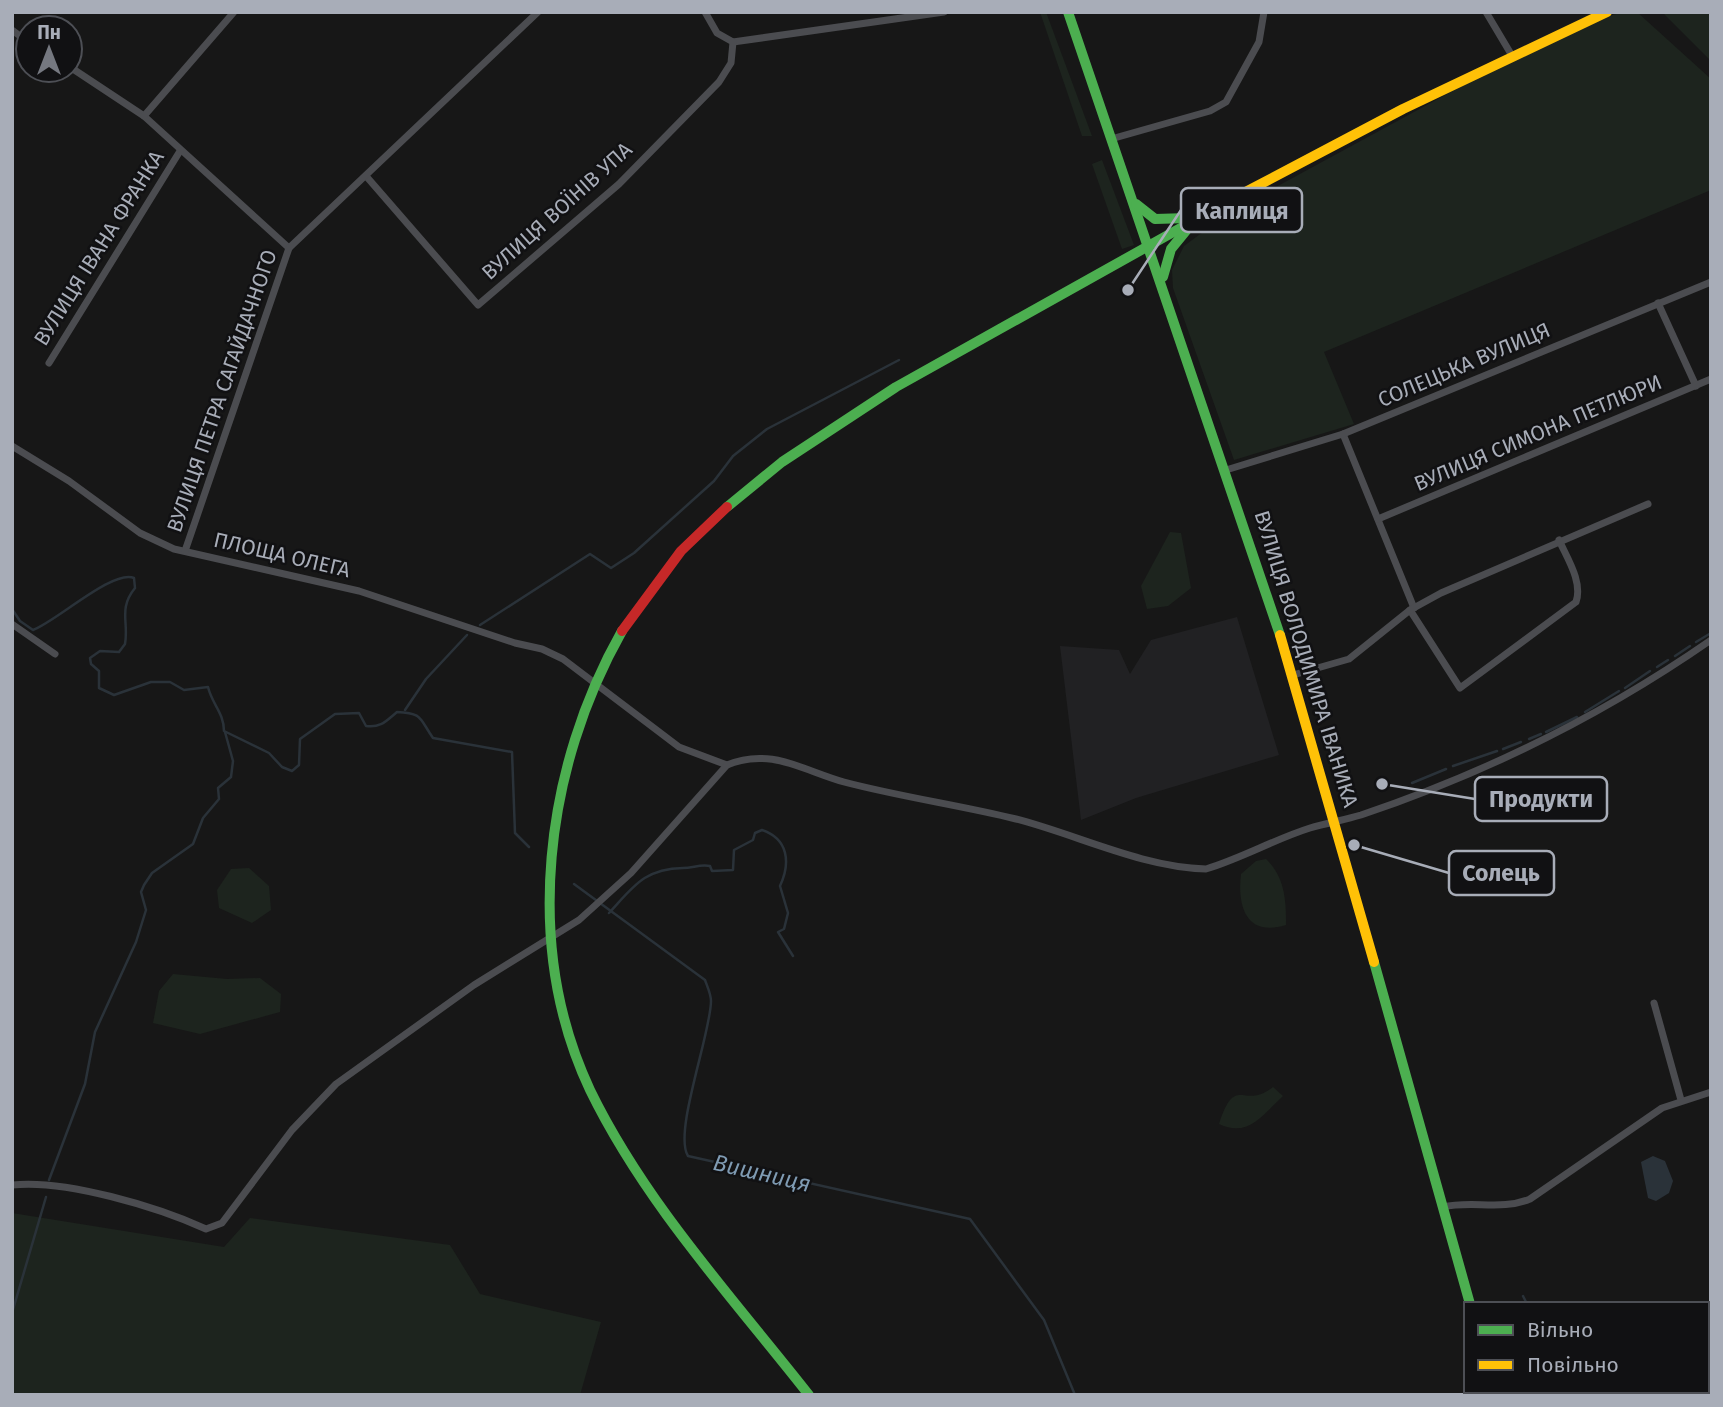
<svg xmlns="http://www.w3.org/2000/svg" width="1723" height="1407" font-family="'Fira Sans',sans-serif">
  <rect width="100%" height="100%" fill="#171717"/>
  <polygon fill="#212123" points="1237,617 1279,755 1136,798 1081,820 1060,646 1119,650 1130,674 1151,640"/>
  <g fill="#1d241e">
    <polygon points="1040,12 1046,12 1092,136 1082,136"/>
    <polygon points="1624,12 1637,12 1711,79 1711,190 1324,352 1354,424 1234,460 1173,288 1172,270 1184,246 1230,212 1493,69 1605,17"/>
    <polygon points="1663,12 1711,12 1711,61 1665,15"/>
    <polygon points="1102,160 1134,245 1122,249 1092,164"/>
    <polygon points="1170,532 1181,533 1191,588 1168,606 1147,609 1141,586"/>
    <path d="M1266,859c19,18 20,41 20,66 -39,12 -49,-17 -45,-51l15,-13z"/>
    <polygon points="249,868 269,886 271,910 252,923 219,908 217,890 231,869"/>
    <polygon points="173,974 227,979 260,978 281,994 280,1012 200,1034 153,1023 159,991"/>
    <path d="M1273,1087l10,9c-21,19 -34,42 -64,28 17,-52 24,-13 54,-37z"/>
    <polygon points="12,1213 224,1247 250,1218 450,1245 480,1294 601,1322 580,1395 12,1395"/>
  </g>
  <polygon fill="#2a3239" points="1653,1156 1665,1161 1673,1181 1669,1193 1656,1201 1648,1198 1641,1162"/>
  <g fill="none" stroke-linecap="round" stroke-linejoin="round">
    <g stroke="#2a3239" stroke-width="2.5">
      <path d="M12,609l8,12 13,9c24,-9 80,-61 101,-52l1,10c-17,21 -6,34 -10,56l-6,8 -19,-1 -10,7 1,6 8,7v17l15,7 37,-13h19l14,8 24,-3c4,17 16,26 16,44l45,22 13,14 10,4 7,-6 1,-26 35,-25 24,-1 7,13c15,2 20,-5 31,-14 26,1 22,6 36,26l79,14 3,81 14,14"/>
      <polyline points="480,625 590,554 611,568 634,553 714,481 733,456 767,429 899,360"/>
      <polyline points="1696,642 1711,633"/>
      <polyline points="1675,656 1690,646"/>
      <polyline points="1657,667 1668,660"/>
      <polyline points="1625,688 1650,671"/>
      <polyline points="405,710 426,679 467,635"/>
      <polyline points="1585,712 1619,691"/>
      <polyline points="1546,732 1577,717"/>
      <polyline points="1529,739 1541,734"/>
      <polyline points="1503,749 1521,742"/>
      <polyline points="1453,766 1497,751"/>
      <polyline points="1412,783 1446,769"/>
      <path d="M574,884l131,96c2,6 6,14 6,21 0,32 -38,132 -23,155l282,63 74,101 31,75"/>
      <path d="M609,913c25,-27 35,-44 74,-45 10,0 17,-4 27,-2l2,5 21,-1 1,-20 19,-10 2,-7 7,-3c26,9 29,32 18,56l8,27 -4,16 -6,3 15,24"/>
      <polyline points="49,1180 85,1084 95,1032 136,942 146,910 141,892 144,885 152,873 193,844 203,818 219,799 218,788 231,777 233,761 225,732"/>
      <polyline points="1523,1296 1527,1304"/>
      <polyline points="12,1313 46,1197"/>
      <polyline points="1567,1391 1568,1395"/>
    </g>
    <g stroke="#4b4c50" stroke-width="7">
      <polyline points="1486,12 1511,54"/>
      <polyline points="12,30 28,42"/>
      <polyline points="733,42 944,12"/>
      <polyline points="70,67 144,116 289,248"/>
      <polyline points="144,116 234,12"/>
      <polyline points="1111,139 1210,111 1226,102 1259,42 1264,12"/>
      <polyline points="366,176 478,305 619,184 719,82 731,63 733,42 717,33 705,12"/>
      <polyline points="1658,303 1696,386"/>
      <polyline points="49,363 180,151"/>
      <polyline points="1343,434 1414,608"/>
      <polyline points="12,446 69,481 140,533 174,549 359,591 515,643 542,649 563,659 679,747 727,765"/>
      <polyline points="1226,470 1343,434 1711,282"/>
      <polyline points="1378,519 1711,379"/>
      <polyline points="185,551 289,248 538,12"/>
      <path d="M1410,610l50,78 116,-86c7,-20 -9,-44 -17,-62"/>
      <polyline points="12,624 55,654"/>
      <polyline points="1293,675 1349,659 1410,610 1441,593 1648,504"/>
      <polyline points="1654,1003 1681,1100"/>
      <path d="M12,1185c53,-6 146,22 194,44l16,-6 70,-93 44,-46 138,-99 105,-65 52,-47 96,-108c43,-18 75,5 117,17 57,15 115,23 172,37 62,16 125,48 190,50 36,-11 69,-30 104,-41 17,-5 34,-8 51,-13 125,-42 242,-100 350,-175"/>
      <path d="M1443,1207c29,-7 58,4 87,-8l132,-91 49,-16"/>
    </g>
    <g stroke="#4caf50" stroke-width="10">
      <polyline points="1068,12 1280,635"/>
      <polyline points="1136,204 1155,219 1188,218"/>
      <polyline points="1163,277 1171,249 1189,227"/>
      <polyline points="727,507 782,462 896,387 1236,197"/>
      <path d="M622,631c-77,136 -100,314 -32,459 55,113 142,207 219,305"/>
      <polyline points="1374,962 1470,1304"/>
      <polyline points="1492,1391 1492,1395"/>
    </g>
    <g stroke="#ffc107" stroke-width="10">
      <polyline points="1236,197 1403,109 1607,12"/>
      <polyline points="1280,635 1374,962"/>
    </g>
    <polyline stroke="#c62828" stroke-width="10" points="622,631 681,551 727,507"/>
  </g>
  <g text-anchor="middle" stroke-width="5" stroke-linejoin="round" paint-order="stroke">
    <g font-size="21" fill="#a8adb8" stroke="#111113">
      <text transform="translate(557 211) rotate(-42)" y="7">ВУЛИЦЯ ВОЇНІВ УПА</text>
      <text transform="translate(99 248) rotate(-58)" y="7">ВУЛИЦЯ ІВАНА ФРАНКА</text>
      <text transform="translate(1464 365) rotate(-23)" y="7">СОЛЕЦЬКА ВУЛИЦЯ</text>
      <text transform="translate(222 391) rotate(-71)" y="7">ВУЛИЦЯ ПЕТРА САГАЙДАЧНОГО</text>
      <text transform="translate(1538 433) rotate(-23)" y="7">ВУЛИЦЯ СИМОНА ПЕТЛЮРИ</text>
      <text transform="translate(282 555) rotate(13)" y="7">ПЛОЩА ОЛЕГА</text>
      <text transform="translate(1306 659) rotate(73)" y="7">ВУЛИЦЯ ВОЛОДИМИРА ІВАНИКА</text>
    </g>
    <g font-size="23" font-style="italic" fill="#7f9bb3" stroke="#111113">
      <text transform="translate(762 1173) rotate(13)" y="8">Вишниця</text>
    </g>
  </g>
  <path fill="none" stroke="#a8adb8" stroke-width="2.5" d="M1128 290L1181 210M1382 784L1475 799M1354 845L1449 873"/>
  <g fill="#a8adb8" stroke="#111113" stroke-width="2.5">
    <circle cx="1128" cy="290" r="7"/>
    <circle cx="1382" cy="784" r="7"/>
    <circle cx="1354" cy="845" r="7"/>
  </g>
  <g fill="#111113" stroke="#a8adb8" stroke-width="2.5">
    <rect x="1181" y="188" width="121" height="44" rx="7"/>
    <rect x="1475" y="777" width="132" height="44" rx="7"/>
    <rect x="1449" y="851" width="105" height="44" rx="7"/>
  </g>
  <g font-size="23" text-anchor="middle" font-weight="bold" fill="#a8adb8">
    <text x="1242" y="219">Каплиця</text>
    <text x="1541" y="807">Продукти</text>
    <text x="1501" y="881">Солець</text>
  </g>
  <rect width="1723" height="1407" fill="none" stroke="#a8adb8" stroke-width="28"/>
  <rect x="1464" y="1302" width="245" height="91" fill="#111113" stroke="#4d4f55" stroke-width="2"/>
  <rect x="1478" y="1325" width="35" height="10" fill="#4caf50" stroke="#4d4f55" stroke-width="2"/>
  <text x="1527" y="1337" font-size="21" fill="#a8adb8">Вільно</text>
  <rect x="1478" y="1360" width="35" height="10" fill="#ffc107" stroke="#4d4f55" stroke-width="2"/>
  <text x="1527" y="1372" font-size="21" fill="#a8adb8">Повільно</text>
  <g transform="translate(49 49)"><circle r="33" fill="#111113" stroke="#4d4f55" stroke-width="2"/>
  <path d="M0-5L12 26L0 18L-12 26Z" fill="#757880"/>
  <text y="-10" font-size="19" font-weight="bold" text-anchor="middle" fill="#a8adb8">Пн</text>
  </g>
</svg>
